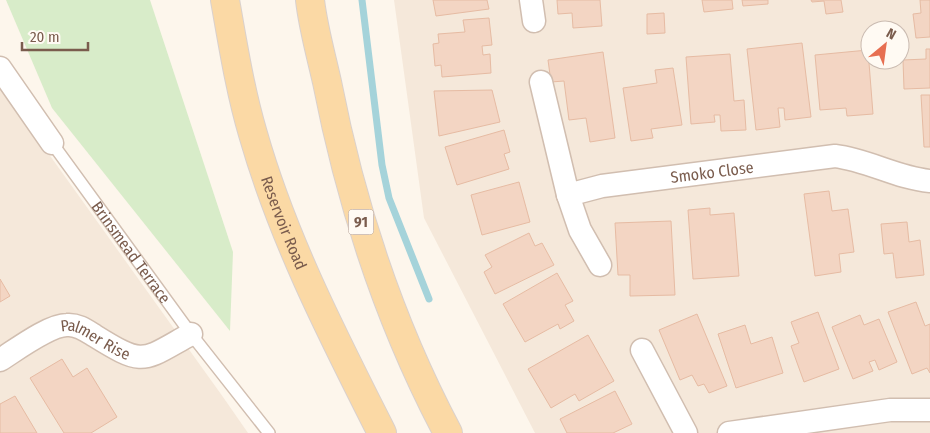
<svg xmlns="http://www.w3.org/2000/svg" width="930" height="433" font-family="'Fira Sans Condensed',sans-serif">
  <rect width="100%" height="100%" fill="#fdf6ec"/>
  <g fill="#f5e8da" fill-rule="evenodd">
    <path d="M394,0h536v433h-395l-111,-215zM870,30h30v30h-30z"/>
    <polygon points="0,86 223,397 248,433 0,433"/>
  </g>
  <polygon fill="#d8ecc9" points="6,0 150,0 233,252 230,331 52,108"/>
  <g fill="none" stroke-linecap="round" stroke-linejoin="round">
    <polyline stroke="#a5d3da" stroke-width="7" points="362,0 382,165 389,198 429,299"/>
  </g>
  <g fill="#f3d5c3" stroke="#e6bba3">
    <polygon points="433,0 487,0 489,9 436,16"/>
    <polygon points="557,0 600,0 602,26 573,28 572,13 558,14"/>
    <polygon points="702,0 732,0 733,9 704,12"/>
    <polygon points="742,0 768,0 768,4 743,6"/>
    <polygon points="811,0 841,0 843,12 826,14 824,1 812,2"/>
    <polygon points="920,0 930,0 930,37 916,38 913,14 921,13"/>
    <polygon points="664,13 665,33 647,34 647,14"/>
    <polygon points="489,18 492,45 482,46 483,55 490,54 491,73 442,77 441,65 435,66 433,44 439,43 438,34 465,32 463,20"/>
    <polygon points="802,43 811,117 785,120 784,108 778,108 780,127 756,130 747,49"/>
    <polygon points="926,49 930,49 930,88 904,89 903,60 926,59"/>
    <polygon points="868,50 873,114 847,116 846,108 820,110 815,55"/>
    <polygon points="603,52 615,138 590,142 586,118 569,120 564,81 551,82 548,60"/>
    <polygon points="730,54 734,101 744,100 746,130 721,131 720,115 714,115 715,122 691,124 686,57"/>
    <polygon points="673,68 682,125 651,129 653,138 631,141 623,88 657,83 655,70"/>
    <polygon points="492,90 500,122 439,136 434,91"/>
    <polygon points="921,95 930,95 930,147 924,147"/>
    <polygon points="504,130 510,152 504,154 509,169 457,185 445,147"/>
    <polygon points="519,182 530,222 482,235 471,195"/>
    <polygon points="829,191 832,211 848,209 854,252 839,254 841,272 815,276 804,194"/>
    <polygon points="710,208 710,215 734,213 739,276 693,279 688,210"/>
    <polygon points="671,221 675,295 630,296 630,275 618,275 615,223"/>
    <polygon points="907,222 909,242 920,240 924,275 896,278 893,253 884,254 881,224"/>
    <polygon points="529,233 535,246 542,243 554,265 495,294 484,272 492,267 485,255"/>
    <polygon points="557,273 573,301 565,305 574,321 560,329 558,324 525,342 503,304"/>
    <polygon points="0,279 10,296 0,302"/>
    <polygon points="916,302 925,326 930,324 930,373 927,368 912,374 888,312"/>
    <polygon points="818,312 839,369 804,382 791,346 799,343 791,322"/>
    <polygon points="697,314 727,386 709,393 704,384 698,386 692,375 680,380 659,330"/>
    <polygon points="860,315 864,325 879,319 897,362 879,370 875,360 869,362 873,371 853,379 832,327"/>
    <polygon points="745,325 751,344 772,337 783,373 736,388 718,334"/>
    <polygon points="588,335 614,381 579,401 575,394 551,408 528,369"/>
    <polygon points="62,359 73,377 87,368 117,417 91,433 64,433 30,378"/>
    <polygon points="615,391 632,424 613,433 567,433 560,419"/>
    <polygon points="15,396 37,433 0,433 0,404"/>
  </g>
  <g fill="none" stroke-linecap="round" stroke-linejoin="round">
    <defs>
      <g id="lane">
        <path id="s1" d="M52,143l139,191 78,99"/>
      </g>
      <g id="street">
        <polyline points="531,0 534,21"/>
        <polyline points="0,68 52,143"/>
        <polyline points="541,82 568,195 580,230 600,265"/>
        <path id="s2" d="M568,195l34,-9 233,-30c33,4 62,22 95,25"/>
        <polyline points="642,350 686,433"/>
        <path id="s3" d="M0,360c16,-10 49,-35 67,-35 11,-1 20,6 28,11 50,31 47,25 96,-2"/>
        <polyline points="729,433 890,410 930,410"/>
      </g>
      <g id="primary">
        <path id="s4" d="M225,0c8,45 15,90 28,134 30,105 80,202 129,299"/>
        <path d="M310,0c3,27 11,55 17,82 24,123 62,240 121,351"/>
      </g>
    </defs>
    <use href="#lane" stroke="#d1beb0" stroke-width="14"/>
    <use href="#street" stroke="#d1beb0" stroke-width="25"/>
    <use href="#primary" stroke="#dad1cd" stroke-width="30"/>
    <use href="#lane" stroke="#fff" stroke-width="11"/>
    <use href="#street" stroke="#fff" stroke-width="22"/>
    <use href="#primary" stroke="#fbd9a5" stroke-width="28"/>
  </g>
  <g text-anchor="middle" stroke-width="4" stroke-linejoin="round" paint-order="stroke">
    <rect fill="#fffaf3" stroke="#a28b7f" stroke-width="1" x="348.5" y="209.5" width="25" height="25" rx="4"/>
    <g font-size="15" font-weight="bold" fill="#7a5c4d">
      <text x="361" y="227">91</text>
    </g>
    <g font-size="16" fill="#7a5c4d" stroke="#fffaf3">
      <text dy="6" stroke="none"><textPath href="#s2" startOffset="146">Smoko Close</textPath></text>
      <text dy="6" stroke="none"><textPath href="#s4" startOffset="231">Reservoir Road</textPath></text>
      <text dy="6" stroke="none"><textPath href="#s1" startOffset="135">Brinsmead Terrace</textPath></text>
      <text dy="6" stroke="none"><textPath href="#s3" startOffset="108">Palmer Rise</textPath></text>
    </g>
  </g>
  <g transform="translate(885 45) rotate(29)"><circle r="24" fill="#fffaf3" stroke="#cabbb1"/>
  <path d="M0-4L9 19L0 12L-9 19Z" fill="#e76f51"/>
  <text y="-8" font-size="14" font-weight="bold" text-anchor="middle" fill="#7a5c4d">N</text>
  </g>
  <path d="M22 42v8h66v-8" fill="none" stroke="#7a5c4d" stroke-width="2.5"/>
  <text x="30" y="42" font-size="15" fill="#7a5c4d" stroke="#fffaf3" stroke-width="4" paint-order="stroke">20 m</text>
</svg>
